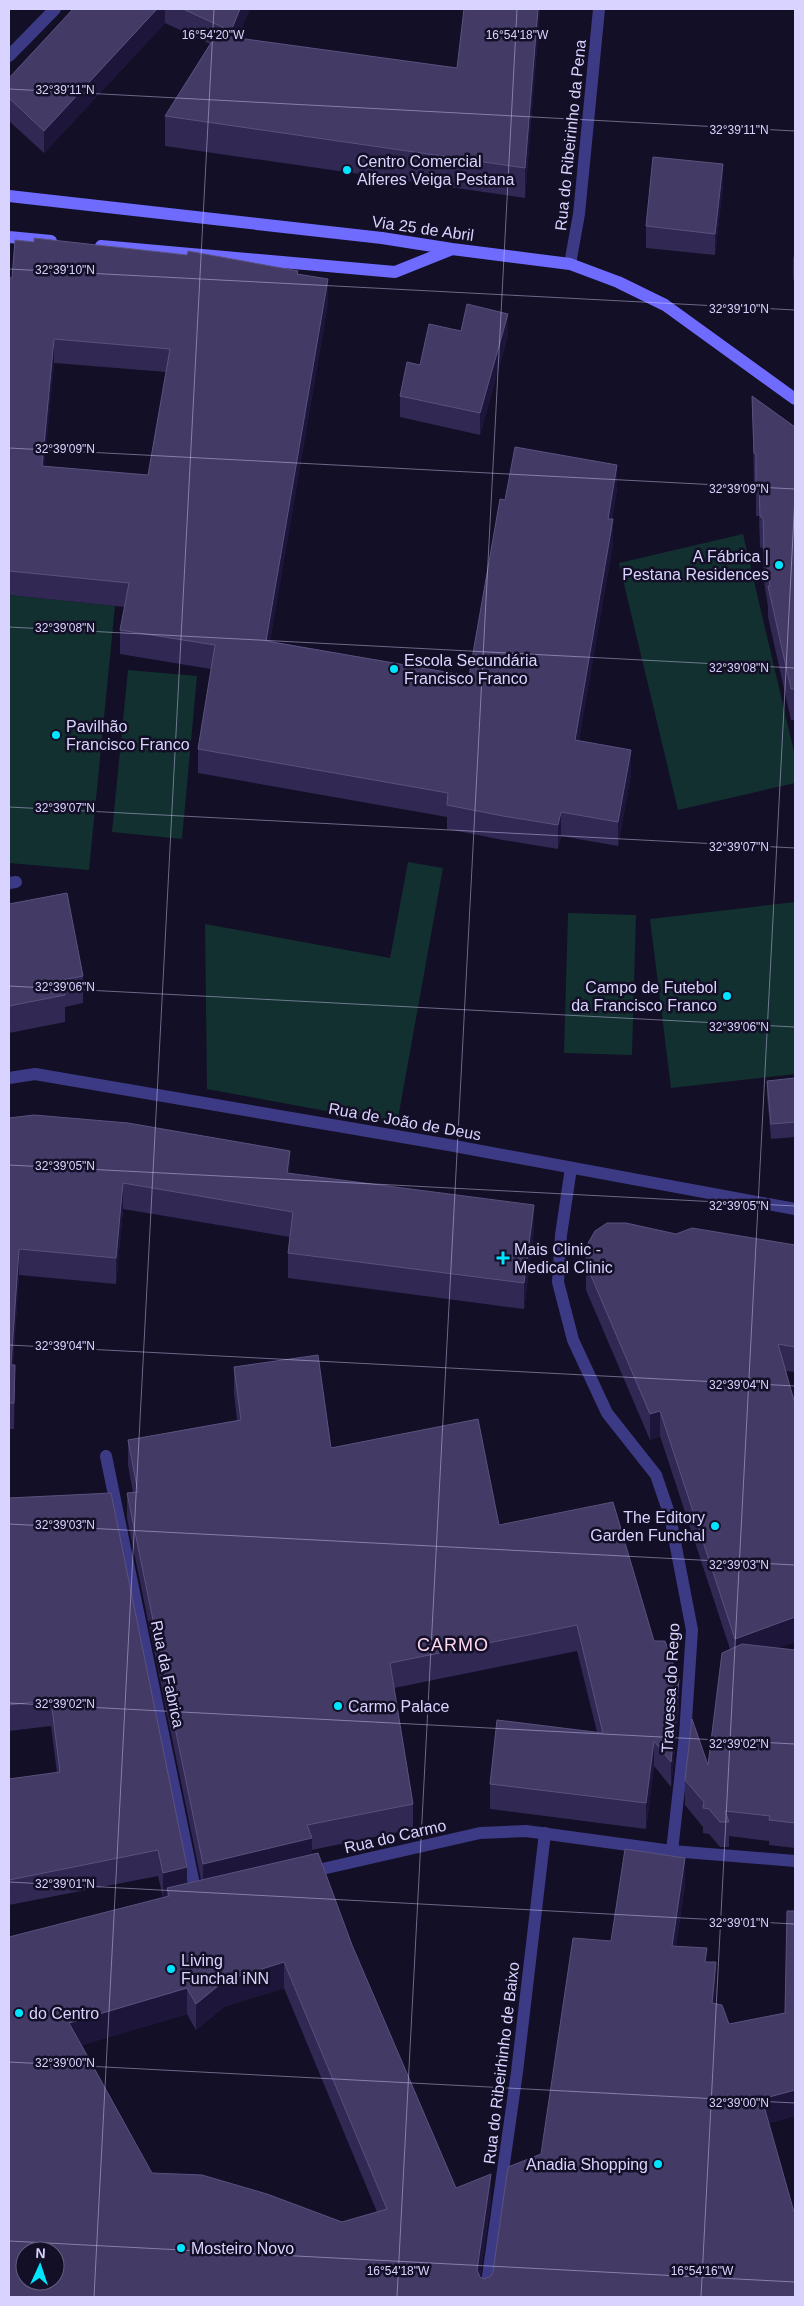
<svg xmlns="http://www.w3.org/2000/svg" width="804" height="2306" font-family="Helvetica,sans-serif">
  <rect width="100%" height="100%" fill="#130f26"/>
  <g fill="#12302f">
    <polygon points="743,534 795,756 795,783 678,810 619,563"/>
    <polygon points="9,595 115,606 89,870 9,863"/>
    <polygon points="128,670 197,676 182,839 112,832"/>
    <polygon points="408,862 443,868 397,1124 207,1089 205,924 390,958"/>
    <polygon points="795,902 795,1074 671,1088 650,919"/>
    <polygon points="568,913 636,915 632,1055 564,1053"/>
  </g>
  <g fill="none" stroke-linecap="round" stroke-linejoin="round">
    <g stroke="#3d3a85" stroke-width="12">
      <polyline points="9,883 16,882"/>
      <polyline points="106,1456 197,1899"/>
    </g>
    <g stroke="#3d3a85" stroke-width="12">
      <polyline points="9,1078 35,1074 449,1145 795,1209"/>
      <polyline points="571,1168 561,1235 558,1282 573,1340 607,1413 656,1475 670,1516 692,1630 685,1735 672,1851"/>
      <polyline points="309,1872 480,1833 526,1831 672,1851 795,1861"/>
      <polyline points="485,2297 517,2072 545,1833"/>
    </g>
    <g stroke="#3d3a85" stroke-width="12">
      <polyline points="9,56 55,9"/>
      <polyline points="570,264 579,214 599,9"/>
    </g>
    <g stroke="#6f6bff" stroke-width="12">
      <polyline points="9,196 382,238 452,249 570,264 618,282 665,305 795,399"/>
      <polyline points="9,237 51,241"/>
      <polyline points="101,246 395,272 450,250"/>
    </g>
  </g>
  <g fill="#312854" fill-rule="evenodd">
    <polygon points="73,9 250,9 237,38 457,68 540,9 525,198 165,146 165,116 210,44 165,23 44,153 9,121 9,78"/>
    <polygon points="723,185 715,255 646,248 646,226"/>
    <polygon points="795,254 795,281 793,279 793,258"/>
    <path d="M298,274l30,29 -58,338 199,35 36,-176 112,-11 -5,30 1,24 -34,197 52,34 -13,72 -57,-10 -3,13 -55,-9 -56,-11v-12l-249,-44v-24l13,-80 -91,-15v-24l5,-23 -116,-12v-317zM54,363l112,9 -18,103 -104,-8z"/>
    <polygon points="461,331 508,335 480,435 400,417 400,396 420,365"/>
    <polygon points="752,396 795,427 795,720 791,720 768,617 768,607 764,581 763,549 760,547 759,516 756,516 756,485 754,484"/>
    <polygon points="9,904 83,976 83,1003 65,1007 65,1022 9,1033"/>
    <polygon points="795,1078 795,1137 771,1139 767,1096 767,1081"/>
    <polygon points="9,1118 290,1173 534,1231 524,1309 288,1278 288,1253 290,1237 123,1209 116,1284 19,1275 13,1365 15,1391 14,1429 9,1429"/>
    <polygon points="676,1234 795,1245 795,1372 786,1371 795,1404 795,1642 778,1648 795,1650 795,1848 769,1845 769,1841 729,1836 729,1847 720,1847 709,1834 703,1833 703,1827 685,1805 685,1780 708,1765 730,1649 660,1436 650,1440 586,1290 586,1264"/>
    <path d="M234,1367l97,81 168,77 155,116 25,65 -8,81 -17,-21 -8,63 -156,-20v-25l107,-52 -20,-81 -183,37 19,116v25l-101,21v5l144,333 35,12 -11,77 4,2 7,-3 50,-122 70,-213 74,-57 -9,62 31,16 9,26 -2,15 15,21 56,-11 10,103 -26,7 26,174h-786v-360l154,-39 -5,-22 -149,29v-126l48,-6 -6,-47 -42,5v-233l178,386 14,-4 -74,-362v-25h6l-5,-28v-25l109,-20 -3,-27zM284,1988l93,224 -35,10 -190,-49 -70,-128 105,-31 9,16 28,-23z"/>
  </g>
  <g fill="#1d163a">
    <polygon points="157,9 165,9 165,23 44,153 44,131"/>
    <polygon points="240,9 250,9 231,54 231,31"/>
    <polygon points="538,9 540,9 525,198 525,168"/>
    <polygon points="723,164 723,185 715,255 715,234"/>
    <polygon points="328,279 328,303 266,665 266,641"/>
    <polygon points="508,314 508,335 480,435 480,413"/>
    <polygon points="54,339 54,363 42,490 42,466"/>
    <polygon points="617,465 617,489 608,543 608,519"/>
    <polygon points="613,519 613,543 575,764 575,740"/>
    <polygon points="631,750 631,774 618,846 618,822"/>
    <polygon points="561,812 561,836 558,849 558,825"/>
    <polygon points="290,1151 290,1177 287,1173"/>
    <polygon points="123,1183 123,1209 116,1284 116,1258"/>
    <polygon points="534,1205 534,1231 524,1309 524,1283"/>
    <polygon points="19,1249 19,1275 11,1391 11,1365"/>
    <polygon points="15,1365 15,1391 14,1429 14,1403"/>
    <polygon points="660,1411 660,1436 650,1440 650,1414"/>
    <polygon points="795,1617 795,1642 735,1664 735,1639"/>
    <polygon points="679,1680 679,1706 671,1787 671,1762"/>
    <polygon points="654,1741 654,1766 646,1829 646,1803"/>
    <polygon points="312,1838 312,1864 203,1889 203,1864"/>
    <polygon points="685,1858 685,1884 672,1972 672,1946"/>
    <polygon points="187,1867 187,1893 167,1888 167,1898 163,1899 163,1873"/>
    <polygon points="284,1962 284,1988 224,2007 196,2030 196,2004 224,1981"/>
    <polygon points="716,1962 716,1988 712,2029 712,2003"/>
    <polygon points="187,1988 187,2014 69,2049 69,2023"/>
    <polygon points="795,2090 795,2116 762,2125 762,2099"/>
    <polygon points="491,2174 491,2200 477,2296 477,2270"/>
  </g>
  <g fill="#433a66" stroke="#5a527e" fill-rule="evenodd">
    <polygon points="73,9 157,9 44,131 9,98 9,78"/>
    <polygon points="183,9 240,9 231,31"/>
    <polygon points="464,9 538,9 525,168 165,116 216,35 457,68"/>
    <polygon points="653,157 723,164 715,234 646,226"/>
    <path d="M34,238l153,17 1,-4 110,20 -1,3 31,5 -62,362 203,35 31,-177 5,1 10,-53 102,18 -9,54h5l-38,221 56,10 -13,72 -57,-10 -3,13 -55,-9 -56,-11 1,-12 -250,-44 17,-104 -95,-15 9,-47 -120,-12v-293h3l3,-38 19,2zM54,339l116,10 -22,126 -106,-9z"/>
    <polygon points="467,304 508,314 480,413 400,396 407,362 420,365 429,324 461,331"/>
    <polygon points="752,396 795,427 795,689 791,689 768,586 770,586 764,550 763,518 760,516 759,485 756,484 756,454 754,453"/>
    <polygon points="67,893 83,976 62,980 65,995 9,1006 9,904"/>
    <polygon points="795,1078 795,1122 771,1124 767,1081"/>
    <polygon points="34,1115 128,1123 290,1151 287,1173 534,1205 524,1283 288,1253 293,1212 123,1183 116,1258 19,1249 11,1365 15,1365 14,1403 9,1403 9,1118"/>
    <polygon points="607,1223 626,1223 676,1234 692,1228 795,1245 795,1347 778,1344 795,1404 795,1617 735,1639 660,1411 650,1414 586,1264 587,1245 595,1231"/>
    <polygon points="318,1355 331,1448 478,1419 499,1525 613,1502 654,1641 665,1641 679,1680 671,1762 654,1741 646,1803 490,1784 497,1720 603,1733 577,1625 390,1663 413,1804 307,1825 312,1838 203,1864 127,1493 138,1492 128,1440 241,1420 234,1367"/>
    <polygon points="111,1493 187,1867 163,1873 158,1850 9,1880 9,1779 60,1772 51,1700 9,1705 9,1498"/>
    <polygon points="742,1644 795,1650 795,1823 769,1820 770,1816 725,1811 729,1822 720,1822 709,1809 703,1808 704,1802 685,1780 692,1719 708,1765 722,1653"/>
    <path d="M625,1849l60,9 -13,88 35,2 -2,14h11l-4,41 10,2 7,19 56,-11 2,-102h8v179l-33,9 32,113 1,-1v86h-786v-360l160,-41 -2,-8 151,-35 34,92 104,243 35,-14 -14,96 3,7 4,2 7,-3 2,-4 15,-105 33,-13 32,-216 38,3zM284,1962l103,247 -45,13 -75,-28 -65,-19 -50,-2 -83,-150 118,-35 9,16 28,-23zM25,2251h30v30h-30z"/>
  </g>
  <path fill="none" stroke="#d9d4ff" stroke-width="1" stroke-opacity="0.45" d="M9,89l786,42M9,269l786,41M9,448l786,41M9,627l786,41M9,807l786,41M9,986l786,41M9,1165l786,41M9,1345l786,41M9,1524l786,41M9,1703l786,41M9,1882l786,42M9,2062l786,41M9,2241l786,41M94,2297l120,-2288M397,2297l120,-2288M701,2297l94,-1800"/>
  <g fill="#00e5ff" stroke="#130f26" stroke-width="2">
    <circle cx="347" cy="170" r="5"/>
    <circle cx="779" cy="565" r="5"/>
    <circle cx="394" cy="669" r="5"/>
    <circle cx="56" cy="735" r="5"/>
    <circle cx="727" cy="996" r="5"/>
    <path d="M500.5 1250.5h5v5h5v5h-5v5h-5v-5h-5v-5h5z"/>
    <circle cx="715" cy="1526" r="5"/>
    <circle cx="338" cy="1706" r="5"/>
    <circle cx="171" cy="1969" r="5"/>
    <circle cx="19" cy="2013" r="5"/>
    <circle cx="658" cy="2164" r="5"/>
    <circle cx="181" cy="2248" r="5"/>
  </g>
  <g text-anchor="middle" stroke-width="5" stroke-linejoin="round" paint-order="stroke">
    <g font-size="16" fill="#d9d4ff" stroke="#130f26">
      <text transform="translate(570 135) rotate(-84)" y="6">Rua do Ribeirinho da Pena</text>
      <text transform="translate(423 228) rotate(8)" y="6">Via 25 de Abril</text>
      <text transform="translate(405 1121) rotate(10)" y="6">Rua de João de Deus</text>
      <text transform="translate(168 1674) rotate(78)" y="6">Rua da Fabrica</text>
      <text transform="translate(670 1688) rotate(-87)" y="6">Travessa do Rego</text>
      <text transform="translate(395 1836) rotate(-13)" y="6">Rua do Carmo</text>
      <text transform="translate(501 2063) rotate(-83)" y="6">Rua do Ribeirhinho de Baixo</text>
    </g>
    <g font-size="16" fill="#d9d4ff" stroke="#130f26" text-anchor="start">
      <text x="357" y="167">Centro Comercial<tspan x="357" dy="18">Alferes Veiga Pestana</tspan></text>
      <text x="769" y="562" text-anchor="end">A Fábrica |<tspan x="769" dy="18">Pestana Residences</tspan></text>
      <text x="404" y="666">Escola Secundária<tspan x="404" dy="18">Francisco Franco</tspan></text>
      <text x="66" y="732">Pavilhão<tspan x="66" dy="18">Francisco Franco</tspan></text>
      <text x="717" y="993" text-anchor="end">Campo de Futebol<tspan x="717" dy="18">da Francisco Franco</tspan></text>
      <text x="514" y="1255">Mais Clinic -<tspan x="514" dy="18">Medical Clinic</tspan></text>
      <text x="705" y="1523" text-anchor="end">The Editory<tspan x="705" dy="18">Garden Funchal</tspan></text>
      <text x="348" y="1712">Carmo Palace</text>
      <text x="181" y="1966">Living<tspan x="181" dy="18">Funchal iNN</tspan></text>
      <text x="29" y="2019">do Centro</text>
      <text x="648" y="2170" text-anchor="end">Anadia Shopping</text>
      <text x="191" y="2254">Mosteiro Novo</text>
    </g>
    <g font-size="18" letter-spacing="1" fill="#ffd6f0" stroke="#130f26">
      <text x="453" y="1651">CARMO</text>
    </g>
  </g>
  <g font-size="12" text-anchor="middle" fill="#d9d4ff" stroke="#130f26" stroke-width="5" stroke-linejoin="round" paint-order="stroke">
    <text x="213" y="39">16°54'20"W</text>
    <text x="517" y="39">16°54'18"W</text>
    <text x="65" y="94">32°39'11"N</text>
    <text x="739" y="134">32°39'11"N</text>
    <text x="65" y="274">32°39'10"N</text>
    <text x="739" y="313">32°39'10"N</text>
    <text x="65" y="453">32°39'09"N</text>
    <text x="739" y="493">32°39'09"N</text>
    <text x="65" y="632">32°39'08"N</text>
    <text x="739" y="672">32°39'08"N</text>
    <text x="65" y="812">32°39'07"N</text>
    <text x="739" y="851">32°39'07"N</text>
    <text x="65" y="991">32°39'06"N</text>
    <text x="739" y="1031">32°39'06"N</text>
    <text x="65" y="1170">32°39'05"N</text>
    <text x="739" y="1210">32°39'05"N</text>
    <text x="65" y="1350">32°39'04"N</text>
    <text x="739" y="1389">32°39'04"N</text>
    <text x="65" y="1529">32°39'03"N</text>
    <text x="739" y="1569">32°39'03"N</text>
    <text x="65" y="1708">32°39'02"N</text>
    <text x="739" y="1748">32°39'02"N</text>
    <text x="65" y="1888">32°39'01"N</text>
    <text x="739" y="1927">32°39'01"N</text>
    <text x="65" y="2067">32°39'00"N</text>
    <text x="739" y="2107">32°39'00"N</text>
    <text x="398" y="2275">16°54'18"W</text>
    <text x="702" y="2275">16°54'16"W</text>
  </g>
  <rect width="804" height="2306" fill="none" stroke="#d9d4ff" stroke-width="20"/>
  <g transform="translate(40 2266) rotate(3)"><circle r="24" fill="#130f26" stroke="#625e7d"/>
  <path d="M0-4L9 19L0 12L-9 19Z" fill="#00e5ff"/>
  <text y="-8" font-size="14" font-weight="bold" text-anchor="middle" fill="#d9d4ff">N</text>
  </g>
</svg>
